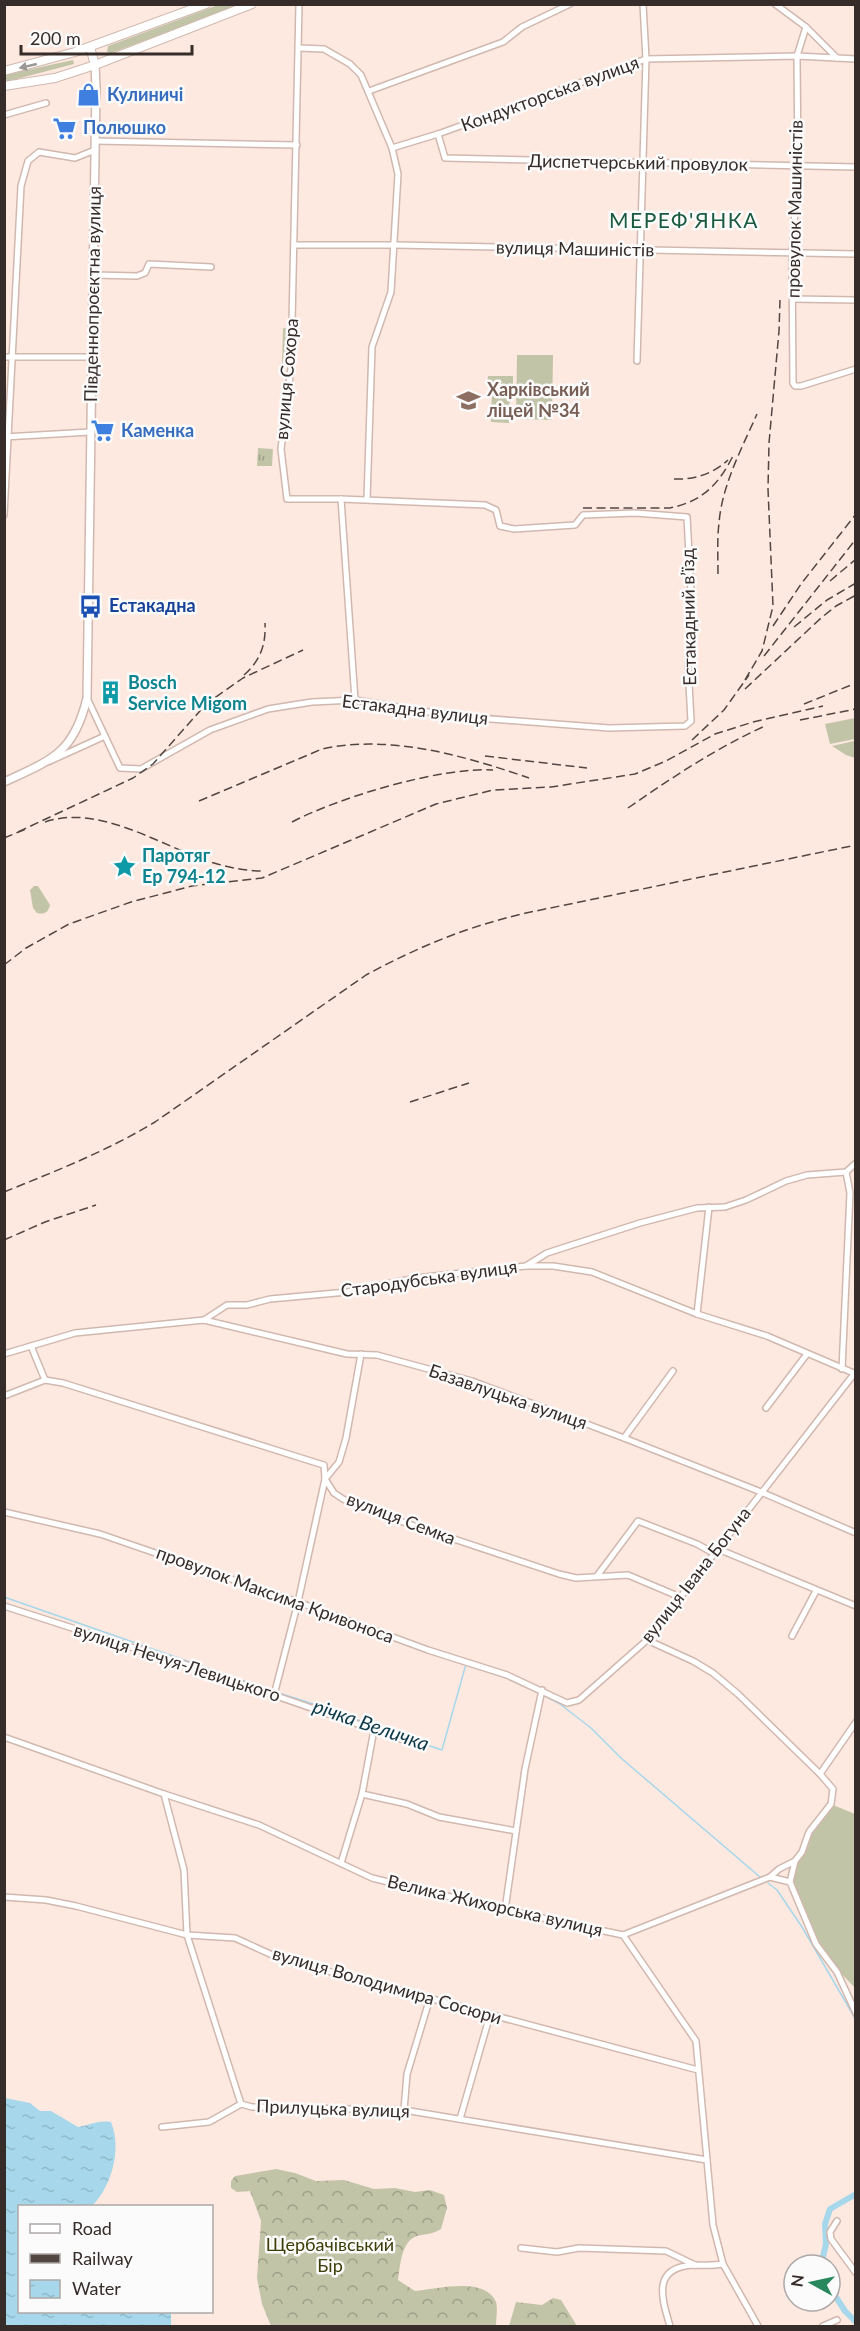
<svg xmlns="http://www.w3.org/2000/svg" width="860" height="2331" font-family="Lato,sans-serif">
  <defs>
    <pattern id="forest-crowns" width="20" height="18" patternUnits="userSpaceOnUse" patternTransform="scale(1.5)"><rect width="20" height="18" fill="#c2c4a7"/><path d="M2 6a3 3 0 1 1 6 0M12 15a3 3 0 1 1 6 0" fill="none" stroke="#9e9f88"/></pattern>
    <pattern id="park-tufts" width="24" height="20" patternUnits="userSpaceOnUse" patternTransform="scale(1.5)"><rect width="24" height="20" fill="#c2c4a7"/><path d="M3 7l-1-3M5 7V3M7 7l1-3M15 17l-1-3M17 17v-4M19 17l1-3" fill="none" stroke="#9e9f88"/></pattern>
    <pattern id="water-ripples" width="26" height="14" patternUnits="userSpaceOnUse" patternTransform="scale(1.5)"><rect width="26" height="14" fill="#a6d7eb"/><path d="M2 4q2-2 4 0t4 0M15 11q2-2 4 0t4 0" fill="none" stroke="#90b9ca"/></pattern>
  </defs>
  <rect width="100%" height="100%" fill="#fee9e1"/>
  <g fill="#c2c4a7">
    <polygon points="218,5 241,5 111,53 107,52 108,46"/>
    <polygon points="73,60 74,64 5,82 4,75"/>
    <polygon points="283,328 290,329 289,366 282,365"/>
    <polygon points="517,355 553,355 552,420 516,419"/>
    <polygon points="488,376 513,376 513,388 487,387"/>
    <polygon points="492,388 510,389 509,423 491,422"/>
    <polygon points="855,718 855,739 830,744 825,724"/>
    <polygon points="854,741 855,758 846,755 832,746"/>
    <path d="M34,886h4l12,19c-2,7 -5,10 -13,8l-4,-5 -3,-18z"/>
    <polygon points="833,1805 855,1814 855,1988 836,1968 816,1944 792,1886 795,1861 805,1842"/>
  </g>
  <g fill="url(#forest-crowns)">
    <path d="M276,2169l19,4 21,8 28,-1 30,9 21,-1 20,4 15,-2 14,5 3,13 -6,21c-8,5 -16,5 -24,7 -16,5 -17,31 -19,44l17,11c22,-2 70,-15 81,11 2,7 0,17 0,24h-225l-9,-22 -5,-26 4,-57 -11,-30 -13,1 -6,-4v-7l4,-5z"/>
    <polygon points="553,2298 561,2300 577,2326 509,2326 516,2302 542,2305"/>
  </g>
  <polygon fill="url(#park-tufts)" points="258,448 273,449 272,466 257,466"/>
  <path fill="url(#water-ripples)" d="M5,2098l25,5 10,8h11l27,16c12,-2 21,-7 33,-5 11,26 1,64 -19,84h-72v106h151v14h-166z"/>
  <g fill="none" stroke-linecap="round" stroke-linejoin="round">
    <g stroke="#a6d7eb" stroke-width="1.5">
      <polyline points="4,1597 270,1690"/>
      <polyline points="485,1671 512,1680"/>
      <polyline points="279,1693 341,1713 377,1728"/>
      <polyline points="545,1696 560,1704 591,1728 621,1758 760,1877"/>
      <polyline points="390,1733 442,1750 466,1664"/>
      <polyline points="768,1883 777,1890 802,1927 856,2020"/>
    </g>
    <g stroke="#a6d7eb" stroke-width="6">
      <polyline points="821,2265 826,2244 825,2224 830,2209 856,2194"/>
      <polyline points="830,2288 845,2311 856,2322"/>
    </g>
    <defs>
      <g id="street">
        <polyline points="299,4 291,368 281,449 287,499 341,499 355,700"/>
        <polyline points="775,4 806,27 837,58"/>
        <polyline points="806,27 797,56 798,167 792,254 793,383 795,386 801,386 856,369"/>
        <polyline points="299,48 324,49 350,64 361,75 392,148 398,174 391,292 372,347 367,499"/>
        <polyline points="369,91 503,42 522,27 570,4"/>
        <polyline points="4,115 46,103"/>
        <polyline points="438,134 445,158 856,167"/>
        <polyline points="95,141 297,145"/>
        <polyline points="392,148 438,134 646,59 797,56 856,59"/>
        <polyline points="294,245 395,245 856,254"/>
        <polyline points="93,275 137,276 145,273 149,264 211,267"/>
        <polyline points="793,299 856,300"/>
        <polyline points="4,357 91,357"/>
        <polyline points="637,361 646,59 643,4"/>
        <polyline points="4,437 90,432"/>
        <polyline points="4,515 21,186 28,161 39,152 75,158 95,150"/>
        <polyline points="87,698 120,768 141,769 210,730 268,709 312,702 355,700 453,716 609,728 685,726 691,721 688,665 692,611 687,517 635,513 583,515 575,525 514,529 500,526 496,510 485,505 341,499"/>
        <polyline points="50,761 105,736"/>
        <polyline points="526,1266 553,1266 592,1272 697,1314 767,1336 856,1374"/>
        <polyline points="697,1314 709,1207"/>
        <polyline points="204,1320 227,1305 247,1305 270,1299 347,1292 416,1278 526,1266 547,1253 640,1223 697,1208 725,1207 746,1200 786,1181 807,1175 846,1172 856,1163"/>
        <polyline points="31,1346 45,1380"/>
        <polyline points="4,1354 75,1333 204,1320 347,1354 377,1355 472,1381 624,1438 761,1492 856,1533"/>
        <polyline points="842,1369 850,1193 846,1172"/>
        <polyline points="4,1396 45,1380 63,1383 317,1463 324,1465 325,1479 334,1493 343,1499 400,1521 559,1574 576,1578 628,1575 680,1597"/>
        <polyline points="766,1408 807,1354"/>
        <polyline points="624,1438 673,1371"/>
        <polyline points="4,1512 100,1534 298,1602 428,1650 507,1675 567,1703 579,1700 647,1640 854,1374"/>
        <polyline points="718,1549 856,1606"/>
        <polyline points="597,1576 638,1521 697,1544 715,1554"/>
        <polyline points="4,1606 190,1666 418,1745"/>
        <polyline points="792,1636 816,1591"/>
        <polyline points="274,1695 298,1602 325,1479 339,1462 346,1438 361,1354"/>
        <polyline points="4,1737 164,1794 259,1825 372,1878 505,1910 623,1935 696,2041 713,2225 723,2264 758,2326"/>
        <polyline points="820,1774 856,1722"/>
        <polyline points="164,1794 184,1870 187,1935 241,2104 252,2107 404,2110 707,2160"/>
        <polyline points="362,1794 407,1804 439,1817 516,1831"/>
        <polyline points="341,1863 362,1794 374,1730"/>
        <polyline points="770,1877 790,1882 816,1944 837,1972 856,2013"/>
        <polyline points="790,1882 795,1861"/>
        <polyline points="4,1897 46,1900 76,1906 187,1935 235,1938 279,1958 698,2070"/>
        <polyline points="505,1910 525,1769 542,1690"/>
        <polyline points="623,1935 770,1877 779,1869 795,1861 802,1852 809,1832 831,1804 833,1789 820,1774 738,1694 713,1673 693,1661 647,1640"/>
        <polyline points="404,2110 407,2074 430,1998"/>
        <polyline points="460,2119 490,2015"/>
        <polyline points="162,2127 209,2122 241,2104"/>
        <polyline points="837,2221 830,2232 831,2239 856,2273"/>
        <polyline points="521,2248 557,2252 579,2248 666,2251 695,2265"/>
        <path d="M670,2326c-8,-27 -19,-59 24,-61 10,0 18,1 29,-1"/>
        <polyline points="823,2326 837,2320"/>
      </g>
      <path id="secondary" d="M4,782c48,-22 70,-29 83,-84l9,-611 -1,-22"/>
      <g id="primary">
        <polyline points="90,47 95,65"/>
        <polyline points="4,71 75,52 206,4"/>
        <polyline points="4,86 55,78 95,65 252,4"/>
      </g>
    </defs>
    <use href="#street" stroke="#d1b8af" stroke-width="8"/>
    <use href="#secondary" stroke="#d1b8af" stroke-width="10"/>
    <use href="#primary" stroke="#d1b8af" stroke-width="10"/>
    <use href="#street" stroke="#fff" stroke-width="5"/>
    <use href="#secondary" stroke="#fff" stroke-width="7"/>
    <use href="#primary" stroke="#fff" stroke-width="8"/>
    <g stroke="#524642" stroke-width="1.5" stroke-dasharray="9 4.5" stroke-linecap="butt">
      <path d="M674,479c20,1 39,-5 54,-19"/>
      <path d="M583,508h87c33,-7 48,-23 63,-52"/>
      <path d="M718,574c0,-17 -1,-34 1,-51 3,-38 23,-75 38,-109"/>
      <polyline points="830,581 856,559"/>
      <polyline points="773,626 801,584 856,514"/>
      <polyline points="794,627 827,600 856,583"/>
      <polyline points="764,656 856,539"/>
      <path d="M244,675c17,-15 22,-31 21,-52"/>
      <polyline points="745,680 762,651 773,606 768,489 769,443 779,331 780,300"/>
      <polyline points="745,689 821,618 836,606 856,595"/>
      <polyline points="804,704 856,683"/>
      <polyline points="800,720 856,709"/>
      <polyline points="692,740 724,710 749,675"/>
      <polyline points="485,756 587,768"/>
      <path d="M199,801l123,-52c68,-15 143,7 207,29"/>
      <path d="M628,808c45,-31 88,-60 139,-83"/>
      <path d="M45,822c55,-19 119,26 169,41 17,5 33,8 50,8"/>
      <path d="M292,822c48,-25 148,-55 201,-52"/>
      <polyline points="18,832 133,778 153,764 206,704 243,678 303,650"/>
      <polyline points="4,838 26,829"/>
      <polyline points="4,965 26,948 69,924 131,902 192,886 262,878 436,804 493,790 551,787 635,774 666,761 715,734 753,722 823,706"/>
      <polyline points="410,1102 469,1083"/>
      <path d="M4,1192c52,-21 103,-41 151,-70l211,-147c54,-29 100,-48 160,-62l330,-68"/>
      <polyline points="4,1240 45,1222 96,1205"/>
    </g>
  </g>
  <defs><path id="oneway-solid" d="M-6-.8H1V-3.2L6.5 0L1 3.2V.8H-6Z" transform="scale(1.5)"/></defs>
  <use fill="#9a9694" href="#oneway-solid" transform="translate(28 66) rotate(167)"/>
  <defs>
    <symbol id="shop-bare" viewBox="-9 -9 18 18"><path d="M-5-2.5h2.3a2.7 3.5 0 0 1 5.4 0H5L5.5 6h-11ZM-1.5-2.5h3a1.5 2.3 0 0 0-3 0Z" fill="#3f7fe0" stroke="#fbfbfb" stroke-width="2.5" paint-order="stroke"/></symbol>
    <symbol id="supermarket-bare" viewBox="-9 -9 18 18"><path d="M-6-5.5h2.5l.6 2H6L4.5 2H-2.5L-4.4-4H-6ZM-1.5 3.2a1.3 1.3 0 1 0 .1 0ZM3 3.2a1.3 1.3 0 1 0 .1 0Z" fill="#3f7fe0" stroke="#fbfbfb" stroke-width="2.5" paint-order="stroke"/></symbol>
    <symbol id="school-bare" viewBox="-9 -9 18 18"><path d="M0-5L7-2L0 1L-7-2ZM-4 1L0 2.5L4 1V4Q0 6-4 4Z" fill="#8d6e63" stroke="#fbfbfb" stroke-width="2.5" paint-order="stroke"/></symbol>
    <symbol id="bus-bare" viewBox="-9 -9 18 18"><path d="M-5-6H5V4H4V6H2V4H-2V6H-4V4H-5ZM-3.5-4V0h7V-4ZM-3.5 1.2v1.5H-2V1.2ZM2 1.2v1.5H3.5V1.2Z" fill="#1a4fb4" stroke="#fbfbfb" stroke-width="2.5" paint-order="stroke"/></symbol>
    <symbol id="building-bare" viewBox="-9 -9 18 18"><path d="M-4-6H4V6H1V3H-1V6H-4ZM-2.5-4.3h1.7v1.8h-1.7ZM.8-4.3h1.7v1.8H.8ZM-2.5-1h1.7V.8h-1.7ZM.8-1h1.7V.8H.8Z" fill="#0f9aa8" stroke="#fbfbfb" stroke-width="2.5" paint-order="stroke"/></symbol>
    <symbol id="sight-bare" viewBox="-9 -9 18 18"><path d="M0-6L1.8-2.2L6-1.7L2.9 1.2L3.7 5.4L0 3.3L-3.7 5.4L-2.9 1.2L-6-1.7L-1.8-2.2Z" fill="#0f9aa8" stroke="#fbfbfb" stroke-width="2.5" paint-order="stroke"/></symbol>
  </defs>
  <g fill-rule="evenodd">
    <use href="#shop-bare" x="72" y="78" width="33" height="33"/>
    <use href="#supermarket-bare" x="48" y="112" width="33" height="33"/>
    <use href="#school-bare" x="452" y="384" width="33" height="33"/>
    <use href="#supermarket-bare" x="86" y="414" width="33" height="33"/>
    <use href="#bus-bare" x="74" y="590" width="33" height="33"/>
    <use href="#building-bare" x="94" y="676" width="33" height="33"/>
    <use href="#sight-bare" x="108" y="850" width="33" height="33"/>
  </g>
  <g text-anchor="middle" stroke-width="5" stroke-linejoin="round" paint-order="stroke">
    <g font-size="18" fill="#362c29" stroke="#fbfbfb">
      <text transform="translate(550 94) rotate(-20)" y="6">Кондукторська вулиця</text>
      <text transform="translate(638 163) rotate(1)" y="6">Диспетчерський провулок</text>
      <text transform="translate(795 209) rotate(-89)" y="6">провулок Машиністів</text>
      <text transform="translate(575 249) rotate(1)" y="6">вулиця Машиністів</text>
      <text transform="translate(93 294) rotate(-89)" y="6">Південнопроєктна вулиця</text>
      <text transform="translate(287 379) rotate(-85)" y="6">вулиця Сохора</text>
      <text transform="translate(689 617) rotate(-91)" y="6">Естакадний в’їзд</text>
      <text transform="translate(415 710) rotate(7)" y="6">Естакадна вулиця</text>
      <text transform="translate(429 1279) rotate(-8)" y="6">Стародубська вулиця</text>
      <text transform="translate(508 1397) rotate(19)" y="6">Базавлуцька вулиця</text>
      <text transform="translate(401 1519) rotate(21)" y="6">вулиця Семка</text>
      <text transform="translate(696 1575) rotate(-52)" y="6">вулиця Івана Богуна</text>
      <text transform="translate(275 1595) rotate(20)" y="6">провулок Максима Кривоноса</text>
      <text transform="translate(177 1663) rotate(18)" y="6">вулиця Нечуя-Левицького</text>
      <text transform="translate(495 1906) rotate(13)" y="6">Велика Жихорська вулиця</text>
      <text transform="translate(387 1986) rotate(16)" y="6">вулиця Володимира Сосюри</text>
      <text transform="translate(333 2109) rotate(2)" y="6">Прилуцька вулиця</text>
    </g>
    <g font-size="18" font-weight="bold" fill="#366cbe" stroke="#fbfbfb" text-anchor="start">
      <text x="107" y="101">Кулиничі</text>
      <text x="83" y="134">Полюшко</text>
      <text x="121" y="437">Каменка</text>
    </g>
    <g font-size="18" font-weight="bold" fill="#785e54" stroke="#fbfbfb" text-anchor="start">
      <text x="487" y="396">Харківський<tspan x="487" dy="21">ліцей №34</tspan></text>
    </g>
    <g font-size="18" font-weight="bold" fill="#164399" stroke="#fbfbfb" text-anchor="start">
      <text x="109" y="612">Естакадна</text>
    </g>
    <g font-size="18" font-weight="bold" fill="#0d838f" stroke="#fbfbfb" text-anchor="start">
      <text x="128" y="689">Bosch<tspan x="128" dy="21">Service Migom</tspan></text>
      <text x="142" y="862">Паротяг<tspan x="142" dy="21">Ер 794-12</tspan></text>
    </g>
    <g font-size="18" fill="#3c3d07" stroke="#fbfbfb">
      <text x="330" y="2251">Щербачівський<tspan x="330" dy="21">Бір</tspan></text>
    </g>
    <g font-size="20" font-style="italic" fill="#0d3948" stroke="#fbfbfb">
      <text transform="translate(371 1725) rotate(19)" y="7">річка Величка</text>
    </g>
    <g font-size="21" letter-spacing="1.5" fill="#1a5a3e" stroke="#fbfbfb">
      <text x="684" y="228">МЕРЕФ'ЯНКА</text>
    </g>
  </g>
  <rect width="860" height="2331" fill="none" stroke="#362c29" stroke-width="12"/>
  <rect x="18" y="2205" width="195" height="108" fill="#fbfbfb" stroke="#aca8a7" stroke-width="1.5"/>
  <rect x="30" y="2224" width="30" height="9" fill="#ffffff" stroke="#aca8a7" stroke-width="1.5"/>
  <text x="72" y="2235" font-size="18" fill="#362c29">Road</text>
  <rect x="30" y="2254" width="30" height="9" fill="#524642" stroke="#aca8a7" stroke-width="1.5"/>
  <text x="72" y="2265" font-size="18" fill="#362c29">Railway</text>
  <rect x="30" y="2280" width="30" height="18" fill="url(#water-ripples)" stroke="#aca8a7" stroke-width="1.5"/>
  <text x="72" y="2295" font-size="18" fill="#362c29">Water</text>
  <g transform="translate(812 2283) rotate(278)"><circle r="28" fill="#fbfbfb" stroke="#aca8a7" stroke-width="1.5"/>
  <path d="M0-4.5L10 22L0 15L-10 22Z" fill="#29875e"/>
  <text y="-9" font-size="16" font-weight="bold" text-anchor="middle" fill="#362c29">N</text>
  </g>
  <path d="M21 45v9h171v-9" fill="none" stroke="#362c29" stroke-width="3"/>
  <text x="30" y="45" font-size="18" fill="#362c29" stroke="#fbfbfb" stroke-width="4.5" paint-order="stroke">200 m</text>
</svg>
